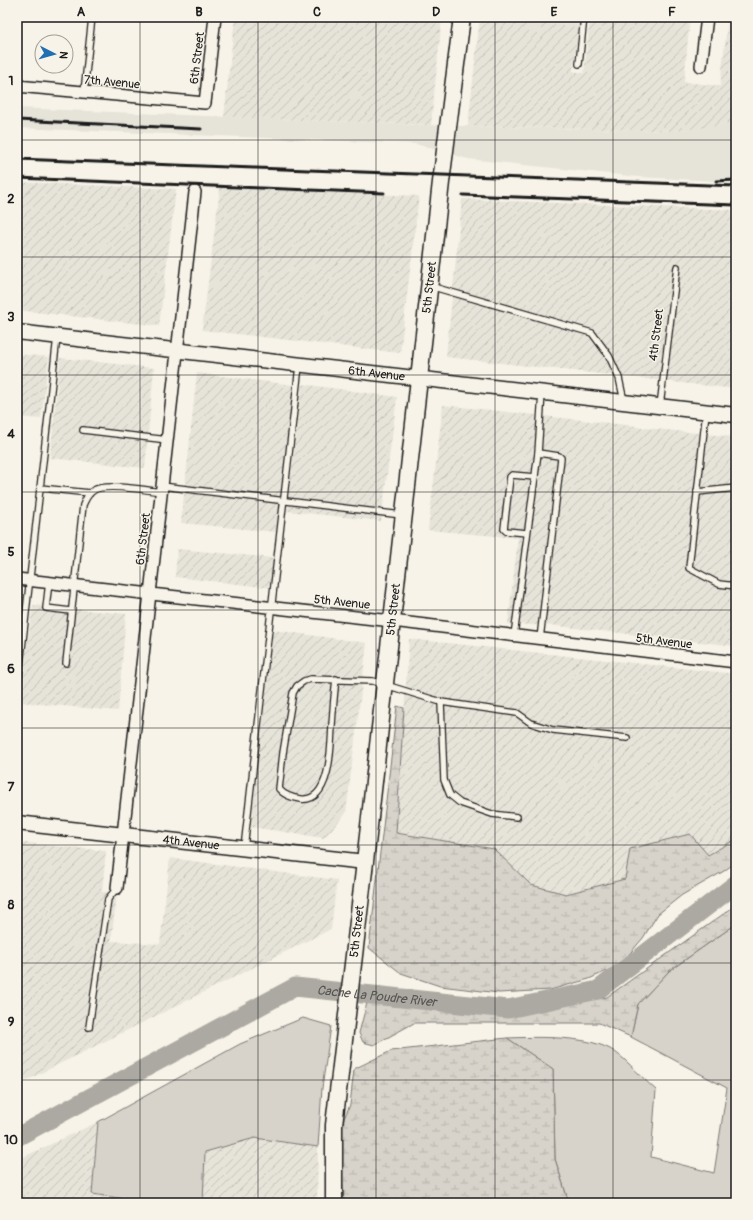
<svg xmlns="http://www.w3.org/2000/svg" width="753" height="1220" font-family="Pangolin,sans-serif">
  <defs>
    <pattern id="industrial-furrows" width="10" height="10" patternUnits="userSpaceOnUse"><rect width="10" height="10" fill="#e6e3d9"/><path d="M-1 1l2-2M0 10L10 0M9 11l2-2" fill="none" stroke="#c5c2ba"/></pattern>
    <pattern id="wetland-marsh" width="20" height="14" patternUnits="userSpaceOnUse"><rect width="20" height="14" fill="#d7d3cb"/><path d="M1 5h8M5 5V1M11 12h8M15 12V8" fill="none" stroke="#b8b5ae"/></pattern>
  </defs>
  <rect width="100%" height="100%" fill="#f7f3e8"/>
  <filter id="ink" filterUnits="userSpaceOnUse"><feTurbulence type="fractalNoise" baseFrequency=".025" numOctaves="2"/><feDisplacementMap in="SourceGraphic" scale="8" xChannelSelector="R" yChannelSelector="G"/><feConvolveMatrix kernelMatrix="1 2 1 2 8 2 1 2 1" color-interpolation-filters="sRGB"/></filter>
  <g filter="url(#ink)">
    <g fill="#e6e3d9">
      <polygon points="497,17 580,17 579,27"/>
      <polygon points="17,108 424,125 674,131 736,122 736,182 639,177 468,159 416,144 17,128"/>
    </g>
    <g fill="url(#industrial-furrows)">
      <polygon points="235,17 442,17 431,125 224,117"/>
      <polygon points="480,17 497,17 579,27 573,71 584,73 590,17 690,17 684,82 720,86 728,17 736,17 736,122 716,125 716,126 674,131 468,126"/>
      <polygon points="17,182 176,189 159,326 17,310"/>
      <polygon points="220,188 419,196 400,353 202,330"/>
      <polygon points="462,199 736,210 736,389 446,357"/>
      <polygon points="17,354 49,357 41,419 17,417"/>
      <polygon points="60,358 154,368 145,468 50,458"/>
      <polygon points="197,373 293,385 277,532 181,523"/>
      <polygon points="302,384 397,397 381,521 287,511"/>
      <polygon points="443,405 636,426 636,427 736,437 736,646 557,626 508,624 518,538 428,530"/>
      <polygon points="177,549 274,558 272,588 175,577"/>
      <polygon points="33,605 126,614 118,711 19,702"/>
      <polygon points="273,630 367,643 346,813 324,838 251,827"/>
      <polygon points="409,639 736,674 736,839 708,855 690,834 631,849 625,879 566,894 533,887 494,849 396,833"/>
      <polygon points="17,842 106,851 102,892 117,893 111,941 160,944 170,858 337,880 331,929 17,1085"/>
      <polygon points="98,1122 92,1194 152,1203 17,1203 17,1160"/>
      <polygon points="255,1138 318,1147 317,1203 203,1203 204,1152"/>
    </g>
    <g fill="#d7d3cb" stroke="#7a7874">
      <path d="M736,924v279h-167l-14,-44 -2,-90 -46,-31c29,-1 84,-3 108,14 13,9 28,27 41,38l-5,67 63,16 13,-85 -96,-51 7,-33 31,-33z"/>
      <polygon points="303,1018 331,1026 322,1088 318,1147 255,1138 205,1152 203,1203 152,1203 92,1194 98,1122 240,1044"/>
    </g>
    <g fill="url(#wetland-marsh)" stroke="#7a7874">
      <polygon points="397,706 404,708 396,833 494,849 531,885 566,894 625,879 630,849 690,834 708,855 736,839 736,862 724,871 682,895 658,914 643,938 620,965 589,979 550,990 499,993 440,986 401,973 369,948"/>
      <polygon points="736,905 736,924 669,971 638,1004 631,1037 599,1023 414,1023 374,1045 363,1042 359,1033 368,999 418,1007 520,1013 607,997"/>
      <polygon points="507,1038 553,1069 555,1159 569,1203 344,1203 342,1174 342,1123 350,1105 354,1069 391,1051"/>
    </g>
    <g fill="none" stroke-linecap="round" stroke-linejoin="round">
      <path stroke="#aca9a2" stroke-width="19" id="s1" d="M17,1137l278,-150 213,22 90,-19 138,-106"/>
      <defs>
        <g id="service">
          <polyline points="579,64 584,17"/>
          <polyline points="84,92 92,17"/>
          <polyline points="430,286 592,333 609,356 619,378 624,401"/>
          <polyline points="660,406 677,267"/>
          <polyline points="706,412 689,568 719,584 736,586"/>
          <polyline points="83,430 168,440"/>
          <polyline points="538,453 559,456 561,458 540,639"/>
          <polyline points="162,486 402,515"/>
          <polyline points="40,488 90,493"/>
          <polyline points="697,492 736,488"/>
          <polyline points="527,533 506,531 504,529 510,477 512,475 535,477"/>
          <polyline points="49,582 46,608 71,611"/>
          <polyline points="514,636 538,453 542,393"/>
          <path d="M66,663l17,-158c3,-6 4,-11 11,-15 12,-7 52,0 68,2"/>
          <path d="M336,679c-2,16 -3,31 -4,46 -1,20 -1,78 -31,74 -9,-1 -16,-3 -22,-10l4,-36 10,-60 4,-7 7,-5 7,-2 62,2 68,21 76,11 14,10 22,7 74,8"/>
          <polyline points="17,693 57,337"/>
          <polyline points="441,702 444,780 450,795 460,803 492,814 517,817"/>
          <polyline points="244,848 299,366"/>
          <polyline points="89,1027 108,899 117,888"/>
        </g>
        <g id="minor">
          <polyline points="701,66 707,17"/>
          <polyline points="17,86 205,103 215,17"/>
          <polyline points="17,579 392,621 736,662"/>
          <polyline points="117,888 195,192"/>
        </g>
        <g id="tertiary">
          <path id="s2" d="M17,332l719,83"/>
          <path id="s3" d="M17,823l348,39"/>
        </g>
        <g id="secondary">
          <path id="s4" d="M334,1203v-78l31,-263 76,-680 21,-165"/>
        </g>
      </defs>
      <use href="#service" stroke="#1c1c1c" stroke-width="8"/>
      <use href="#minor" stroke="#1c1c1c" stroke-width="14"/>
      <use href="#tertiary" stroke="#1c1c1c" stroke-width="17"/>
      <use href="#secondary" stroke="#1c1c1c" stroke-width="19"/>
      <use href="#service" stroke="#f7f3e8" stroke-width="5.5"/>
      <use href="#minor" stroke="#f7f3e8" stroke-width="11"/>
      <use href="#tertiary" stroke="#f7f3e8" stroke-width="14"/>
      <use href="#secondary" stroke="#f7f3e8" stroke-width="16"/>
      <g stroke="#1c1c1c" stroke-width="3">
        <polyline points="17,120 201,129"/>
        <polyline points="17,159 736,186"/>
        <polyline points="17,178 384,193"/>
        <polyline points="716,181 736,180"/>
        <polyline points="463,195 736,205"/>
      </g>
    </g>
  </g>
  <path fill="none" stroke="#1c1c1c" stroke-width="1" stroke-opacity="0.55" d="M140,17v1186M258,17v1186M376,17v1186M495,17v1186M613,17v1186M17,140h719M17,257h719M17,375h719M17,492h719M17,610h719M17,728h719M17,845h719M17,963h719M17,1080h719"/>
  <g text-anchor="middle" stroke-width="3" stroke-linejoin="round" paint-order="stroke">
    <g font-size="12" fill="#1c1c1c" stroke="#f7f3e8">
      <text transform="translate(197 58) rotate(-83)" y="4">6th Street</text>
      <text transform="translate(112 82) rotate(5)" y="4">7th Avenue</text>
      <text dy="4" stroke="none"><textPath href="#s4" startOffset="921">5th Street</textPath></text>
      <text transform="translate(656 335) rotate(-83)" y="4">4th Street</text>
      <text dy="4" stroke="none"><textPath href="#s2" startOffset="362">6th Avenue</textPath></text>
      <text transform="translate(143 539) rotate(-83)" y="4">6th Street</text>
      <text transform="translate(342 602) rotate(6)" y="4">5th Avenue</text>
      <text dy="4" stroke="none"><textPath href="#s4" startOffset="597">5th Street</textPath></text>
      <text transform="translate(664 641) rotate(7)" y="4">5th Avenue</text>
      <text dy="4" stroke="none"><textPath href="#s3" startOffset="175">4th Avenue</textPath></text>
      <text dy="4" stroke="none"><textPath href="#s4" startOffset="273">5th Street</textPath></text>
    </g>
    <g font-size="13" font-style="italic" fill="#565452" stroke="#f7f3e8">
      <text dy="5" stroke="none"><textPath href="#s1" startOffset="398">Cache La Poudre River</textPath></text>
    </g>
  </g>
  <rect width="753" height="1220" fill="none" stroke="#f7f3e8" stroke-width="44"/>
  <g transform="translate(54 54) rotate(96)"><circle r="19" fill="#f7f3e8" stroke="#9f9d96"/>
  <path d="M0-3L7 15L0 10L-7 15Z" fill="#1f6fb2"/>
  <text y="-6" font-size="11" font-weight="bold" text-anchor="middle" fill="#1c1c1c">N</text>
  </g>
  <rect x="22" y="22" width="709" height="1176" fill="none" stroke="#1c1c1c" stroke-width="1.5"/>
  <g font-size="13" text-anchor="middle" font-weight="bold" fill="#1c1c1c">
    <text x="81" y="16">A</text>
    <text x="199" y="16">B</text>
    <text x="317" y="16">C</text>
    <text x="436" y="16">D</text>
    <text x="554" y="16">E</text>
    <text x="672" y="16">F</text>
    <text x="11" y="85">1</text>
    <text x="11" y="203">2</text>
    <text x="11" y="321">3</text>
    <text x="11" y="438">4</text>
    <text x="11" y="556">5</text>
    <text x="11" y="673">6</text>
    <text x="11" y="791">7</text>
    <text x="11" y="909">8</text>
    <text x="11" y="1026">9</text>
    <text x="11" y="1144">10</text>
  </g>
</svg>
